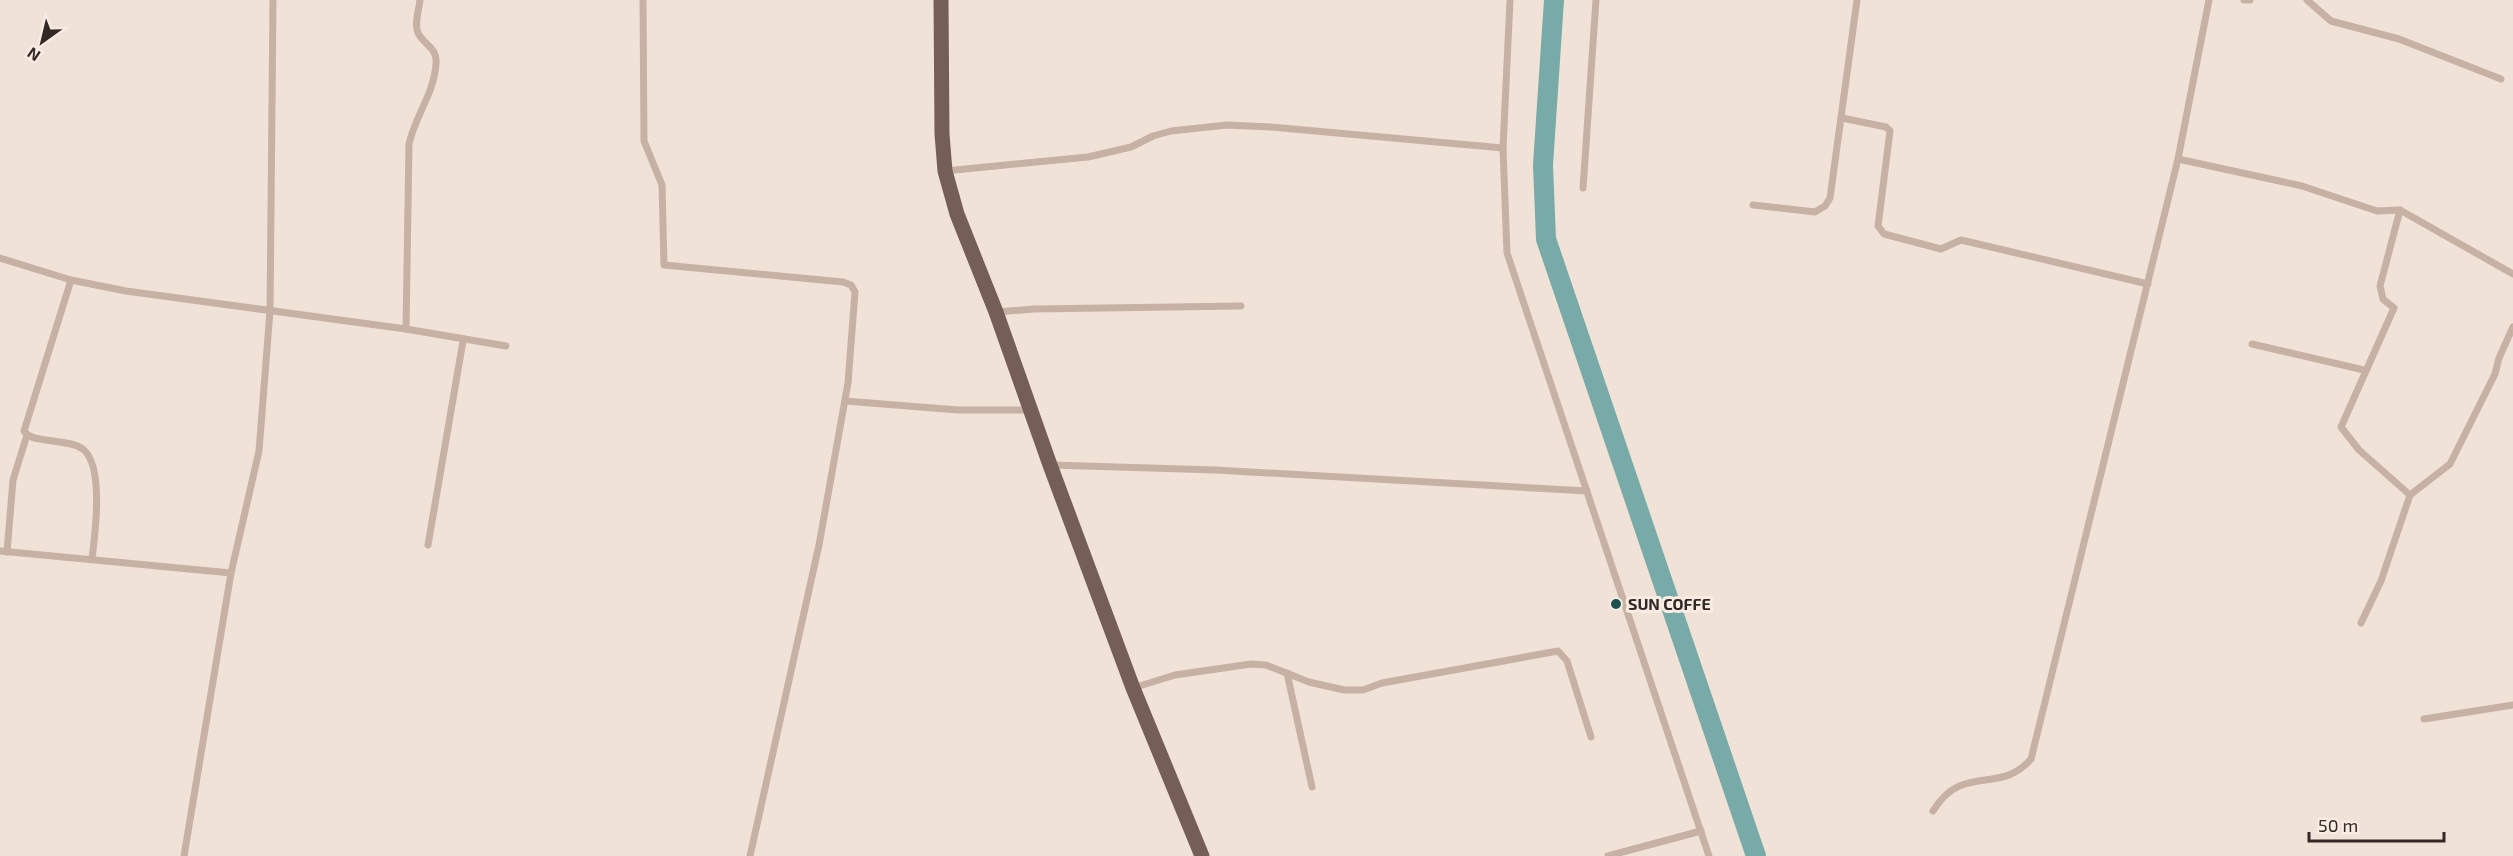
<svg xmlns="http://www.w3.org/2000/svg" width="2513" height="856" font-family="'Exo 2',sans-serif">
  <rect width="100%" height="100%" fill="#f0e2d7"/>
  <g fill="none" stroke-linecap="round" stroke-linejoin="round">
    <polyline stroke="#78aba8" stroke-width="20" points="1554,0 1543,165 1546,239 1756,856"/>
    <g stroke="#c7b1a4" stroke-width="7">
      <polyline points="643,0 644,141 662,185 664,265 843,282 851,285 855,292 848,383 819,545 750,856"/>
      <polyline points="1510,0 1503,148 1507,253 1709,856"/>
      <polyline points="2244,0 2250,0"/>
      <polyline points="2307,0 2331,21 2399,39 2501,79"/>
      <polyline points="1842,118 1886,127 1890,131 1878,226 1884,234 1941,249 1961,240 2148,284"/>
      <polyline points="2178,159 2302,186 2377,211 2400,210 2513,274"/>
      <polyline points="945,171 1088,157 1131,147 1153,136 1171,131 1227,125 1271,127 1503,148"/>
      <polyline points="1583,188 1596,0"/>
      <polyline points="1753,205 1815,212 1825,206 1830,198 1857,0"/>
      <polyline points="2400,210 2380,286 2383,299 2394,308 2341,427 2359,450 2410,495"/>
      <polyline points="0,258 71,280 126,291 406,329 506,346"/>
      <path d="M71,280l-47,151c6,9 19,8 29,10 10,2 24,2 31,9 20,18 11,84 8,109"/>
      <polyline points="996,312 1034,309 1241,306"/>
      <path d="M406,329l3,-185c6,-28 25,-50 27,-80 2,-16 -12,-19 -18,-31 -4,-10 1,-23 2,-33"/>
      <polyline points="2252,344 2364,370"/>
      <polyline points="845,401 958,410 1030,410"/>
      <polyline points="1050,465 1216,470 1587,491"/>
      <polyline points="428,545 463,341"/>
      <polyline points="0,551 231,573"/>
      <polyline points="7,552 13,480 27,435"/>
      <polyline points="2361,623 2381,581 2410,495 2450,464 2495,374 2499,358 2513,327"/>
      <polyline points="1287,673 1312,787"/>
      <polyline points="1133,688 1175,675 1251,664 1266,665 1309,682 1344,690 1363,690 1382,683 1558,651 1567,661 1591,737"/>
      <polyline points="2424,719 2513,705"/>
      <path d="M1933,811c30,-49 66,-15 98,-52l147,-600 31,-159"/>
      <polyline points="184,856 231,573 259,451 270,311 273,0"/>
      <polyline points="1608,856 1701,831"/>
    </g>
    <polyline stroke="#745e57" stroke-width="15" points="941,0 942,134 945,171 957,214 996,312 1050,465 1133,688 1202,856"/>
  </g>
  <circle fill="#1d5250" stroke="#f8ece3" stroke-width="2" cx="1616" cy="604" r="6"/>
  <g text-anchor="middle" stroke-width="6" stroke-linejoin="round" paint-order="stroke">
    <g font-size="16" font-weight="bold" fill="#332825" stroke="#f8ece3" text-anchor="start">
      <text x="1628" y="610">SUN COFFE</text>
    </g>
  </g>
  <g transform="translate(42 42) rotate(214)" stroke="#f8ece3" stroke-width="4.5" paint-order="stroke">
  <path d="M0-4.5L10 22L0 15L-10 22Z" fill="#332825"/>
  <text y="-9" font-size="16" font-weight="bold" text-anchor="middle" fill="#332825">N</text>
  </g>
  <path d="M2309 832v9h135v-9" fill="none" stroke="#332825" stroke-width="3"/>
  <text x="2318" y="832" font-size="18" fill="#332825" stroke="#f8ece3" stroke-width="4.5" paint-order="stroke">50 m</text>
</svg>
